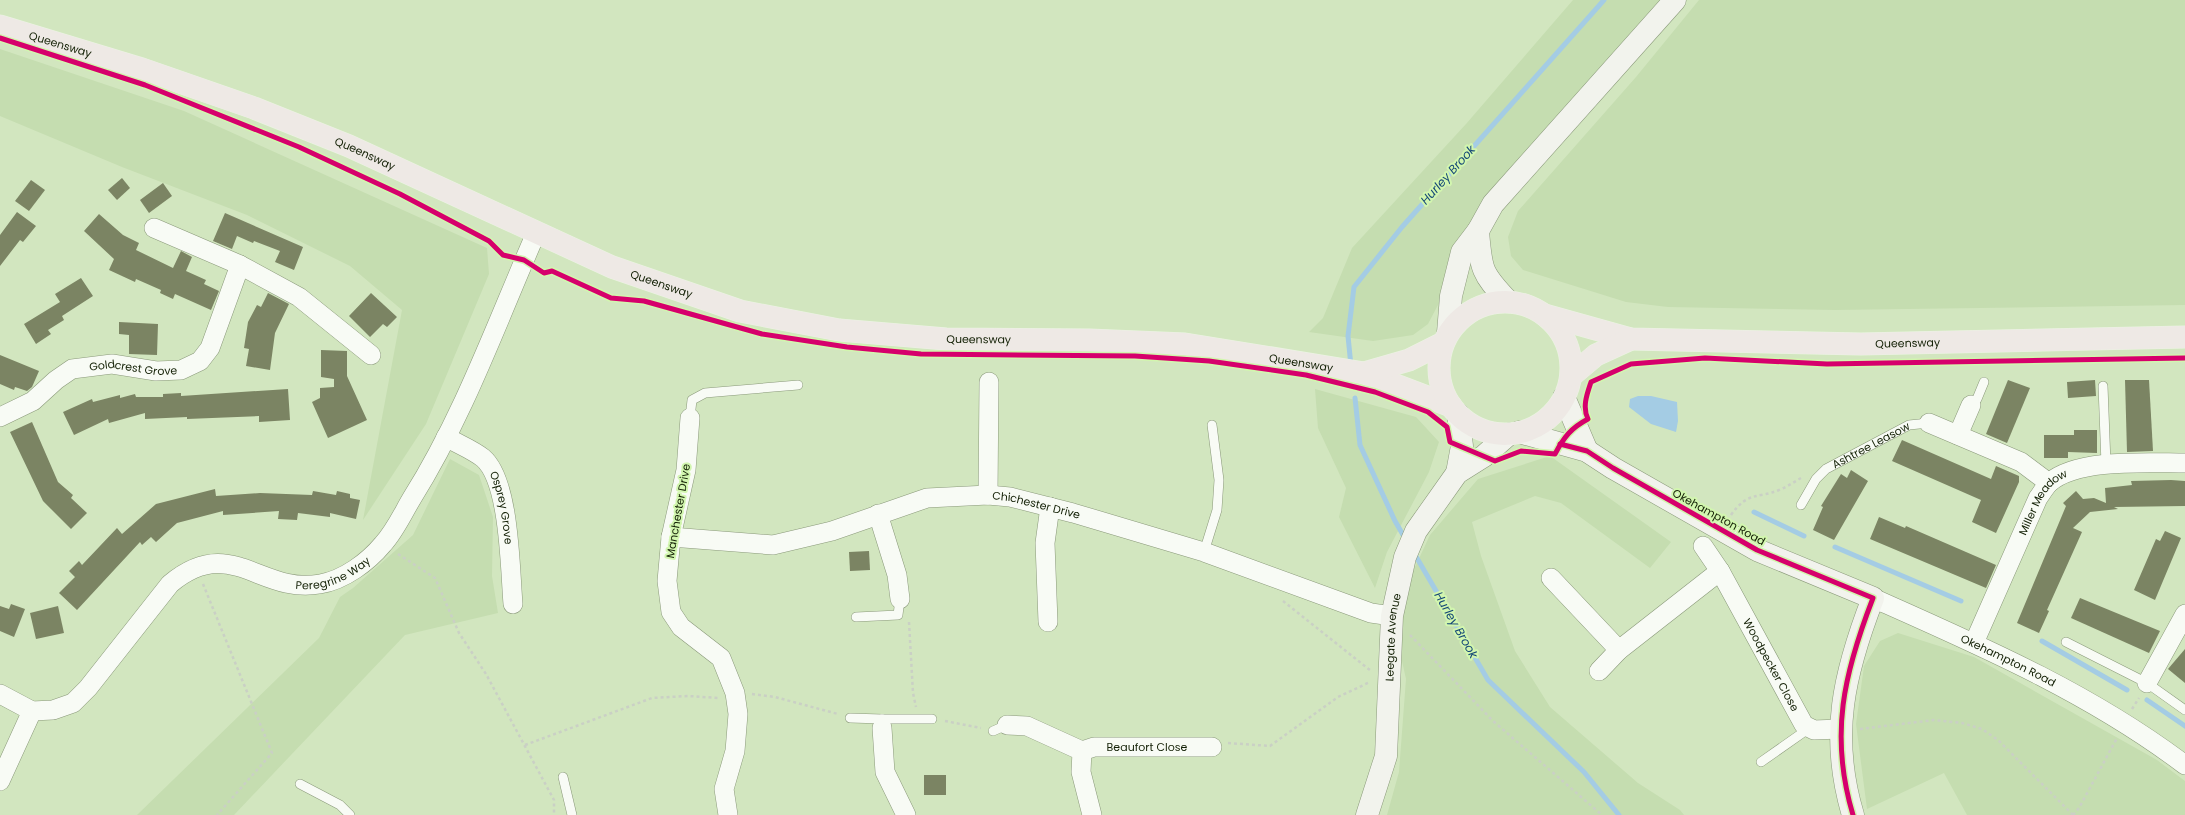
<svg xmlns="http://www.w3.org/2000/svg" width="2185" height="815" font-family="Poppins,sans-serif">
  <rect width="100%" height="100%" fill="#d2e6bf"/>
  <g fill="#c5ddb0">
    <polygon points="1573,0 1668,0 1506,176 1461,236 1449,263 1439,303 1428,324 1413,335 1373,341 1309,332 1323,318 1352,248 1466,124"/>
    <polygon points="1699,0 2185,0 2185,305 1835,310 1668,307 1626,302 1523,270 1511,256 1508,237 1518,211 1636,77"/>
    <polygon points="0,49 184,111 487,248 489,274 426,424 363,520 402,310 350,266 247,215 122,167 0,116"/>
    <polygon points="1315,389 1416,417 1439,442 1429,472 1387,552 1375,588 1339,517 1346,488 1318,428"/>
    <polygon points="1550,456 1671,542 1650,568 1561,503 1535,496 1472,522 1481,556 1515,651 1550,707 1638,783 1680,810 1684,815 1387,815 1399,772 1406,679 1392,616 1430,535 1478,479"/>
    <polygon points="450,459 479,475 493,517 492,576 498,613 405,635 234,815 137,815 319,638 340,597 353,588 413,535"/>
    <polygon points="1898,633 1974,657 2157,760 2185,781 2185,815 1967,815 1944,773 1867,809 1856,724 1864,666 1880,641"/>
  </g>
  <polygon fill="#a4cce4" points="1638,396 1651,396 1677,402 1678,421 1676,432 1651,424 1629,407 1630,399"/>
  <g fill="none" stroke-linecap="round" stroke-linejoin="round">
    <g stroke="#a4cce4" stroke-width="5">
      <polyline points="1351,366 1348,336 1354,287 1402,227 1604,0"/>
      <polyline points="1355,398 1360,445 1395,521 1406,540"/>
      <polyline points="1754,512 1804,536"/>
      <polyline points="1835,547 1961,601"/>
      <polyline points="1414,553 1488,680 1584,772 1619,815"/>
      <polyline points="2042,641 2127,690"/>
      <polyline points="2147,700 2185,726"/>
    </g>
  </g>
  <g fill="#7b8463">
    <polygon points="122,178 130,188 117,200 108,190"/>
    <polygon points="31,180 45,190 29,211 15,201"/>
    <polygon points="163,183 172,196 149,213 140,200"/>
    <polygon points="17,212 36,226 23,242 20,240 0,266 0,235"/>
    <polygon points="225,213 303,247 294,270 275,262 280,251 254,241 253,243 237,236 232,249 213,241"/>
    <polygon points="99,214 123,235 139,243 136,250 173,268 181,251 192,257 186,271 206,280 204,284 219,291 211,310 175,294 173,299 160,293 161,290 136,279 135,282 109,270 114,259 84,231"/>
    <polygon points="81,278 93,296 62,316 64,320 48,330 51,334 36,344 24,324 60,302 55,294"/>
    <polygon points="268,293 289,304 275,333 270,370 246,366 249,349 244,348 248,322 257,305 261,307"/>
    <polygon points="371,293 397,317 387,327 383,324 370,337 349,316"/>
    <polygon points="119,322 158,324 157,355 129,354 129,335 119,334"/>
    <polygon points="321,350 347,351 347,376 367,420 328,438 312,402 320,398 320,388 334,387 334,379 321,377"/>
    <polygon points="0,355 39,371 32,387 27,391 15,387 14,390 0,384"/>
    <polygon points="2008,380 2030,388 2007,443 1986,434"/>
    <polygon points="2095,380 2096,396 2068,398 2067,382"/>
    <polygon points="2125,380 2149,380 2153,451 2127,452"/>
    <polygon points="288,389 290,420 259,422 259,416 187,419 187,417 145,419 145,413 109,423 108,419 74,435 63,412 92,399 93,402 120,395 120,398 135,394 136,397 163,397 163,394 181,393 181,396"/>
    <polygon points="32,422 58,482 73,495 71,498 87,513 71,529 43,501 10,432"/>
    <polygon points="2074,430 2097,430 2097,453 2068,452 2068,458 2044,458 2044,435 2074,435"/>
    <polygon points="1902,440 1991,479 1996,466 2019,476 2019,482 1996,533 1972,522 1981,500 1892,461"/>
    <polygon points="1851,470 1868,481 1834,540 1813,530 1823,507 1821,506 1841,474 1847,478"/>
    <polygon points="2171,480 2185,481 2185,506 2114,507 2118,509 2090,512 2073,528 2082,532 2047,610 2049,611 2039,633 2017,623 2066,506 2063,503 2076,491 2083,499 2094,498 2106,503 2105,488 2132,485 2131,481"/>
    <polygon points="215,489 216,496 260,493 312,495 313,491 336,495 337,491 350,494 350,498 360,500 356,519 330,513 330,517 298,513 297,520 278,519 279,511 223,515 223,511 177,523 156,542 151,537 142,545 140,542 77,610 59,593 75,577 69,571 79,561 82,565 117,528 122,534 156,504"/>
    <polygon points="1879,517 1905,528 1906,526 1996,565 1986,588 1870,539"/>
    <polygon points="2165,531 2181,538 2155,600 2134,590 2156,539 2160,541"/>
    <polygon points="869,551 870,570 850,571 849,552"/>
    <polygon points="2080,598 2160,631 2149,653 2071,618"/>
    <polygon points="11,604 25,609 14,637 0,631 0,606 9,609"/>
    <polygon points="58,606 64,633 36,639 30,613"/>
    <polygon points="2185,649 2185,683 2168,669"/>
    <rect x="924" y="775" width="22" height="20"/>
  </g>
  <g fill="none" stroke-linecap="round" stroke-linejoin="round">
    <defs>
      <g id="lane">
        <polyline points="2103,386 2106,464"/>
        <polyline points="1971,405 1977,399 1984,382"/>
        <polyline points="690,418 692,400 705,393 798,385"/>
        <path id="s1" d="M1801,505l15,-26 10,-10 83,-44 20,-2"/>
        <polyline points="1204,552 1217,510 1219,480 1212,425"/>
        <polyline points="856,617 898,615 900,599"/>
        <polyline points="2066,642 2147,683 2185,710"/>
        <polyline points="850,718 882,719 882,725"/>
        <polyline points="882,719 932,719"/>
        <polyline points="993,731 1007,725"/>
        <polyline points="1761,762 1808,729"/>
        <polyline points="563,777 572,815"/>
        <polyline points="300,784 340,805 350,815"/>
      </g>
      <g id="street">
        <polyline points="154,228 240,265 299,297 371,355"/>
        <path id="s2" d="M0,417l33,-16 23,-21 16,-11 40,-5 44,7 25,-1 19,-9 10,-13 30,-83"/>
        <polyline points="690,418 686,470 671,537 667,581 671,612 681,627 721,658 735,693 738,714 735,751 724,789 728,815"/>
        <polyline points="1929,423 2021,462 2049,483"/>
        <polyline points="1958,435 1971,405"/>
        <path id="s3" d="M446,437c12,7 27,13 37,21 27,23 27,112 30,146"/>
        <polyline points="988,495 989,382"/>
        <polyline points="878,514 897,575 900,599"/>
        <path id="s4" d="M671,537l102,8 59,-14 95,-33 61,-3 22,2 63,16 131,39 167,61 21,3"/>
        <path id="s5" d="M1703,546l17,25 84,154 10,5 26,-1"/>
        <polyline points="1551,578 1619,650"/>
        <path id="s6" d="M1873,598c108,48 217,95 312,167"/>
        <polyline points="1048,622 1045,543 1050,507"/>
        <path id="s7" d="M1974,643l64,-145c3,-4 7,-11 11,-15 28,-25 99,-20 136,-20"/>
        <polyline points="1599,671 1619,650 1720,571"/>
        <polyline points="2147,683 2185,614"/>
        <path id="s8" d="M0,694l32,17 21,-1 20,-7 15,-15 82,-104c61,-51 90,11 150,0 24,-4 48,-22 63,-40 12,-13 20,-31 29,-46 52,-83 85,-176 124,-265"/>
        <polyline points="1007,725 1027,726 1082,751"/>
        <polyline points="882,728 885,772 906,815"/>
        <polyline points="0,781 32,711"/>
        <path id="s9" d="M1092,815l-11,-43 1,-21 12,-4h118"/>
      </g>
      <g id="secondary">
        <path d="M1478,231c3,38 3,42 30,70"/>
        <polyline points="1448,333 1451,296 1462,252 1478,231 1493,204 1675,0"/>
        <polyline points="1564,397 1587,451"/>
        <path d="M1519,432l68,19 26,17 144,82 116,48c-29,75 -44,137 -20,217"/>
        <polyline points="1457,473 1462,446 1458,414"/>
        <path id="s10" d="M1367,815l19,-59 6,-140 13,-59 11,-26 41,-58 27,-17 25,-22"/>
      </g>
      <g id="primary">
        <path id="s11" d="M0,26l142,43 112,39 95,38 263,121 128,44 99,19 107,9 143,1 96,4 179,29 87,33"/>
        <circle cx="1505" cy="368" r="66"/>
        <path id="s12" d="M1545,315l86,24 230,5 324,-7"/>
        <polyline points="1364,373 1409,360 1443,343"/>
        <polyline points="1571,376 1596,355 1631,339"/>
      </g>
    </defs>
    <use href="#lane" stroke="#8a997a" stroke-width="10"/>
    <use href="#street" stroke="#8a997a" stroke-width="20"/>
    <use href="#secondary" stroke="#8a997a" stroke-width="23"/>
    <use href="#primary" stroke="#ebf4e2" stroke-width="23"/>
    <g stroke="#cad0c5" stroke-width="2.5" stroke-dasharray="3 3" stroke-linecap="butt">
      <path d="M1731,515c17,-24 26,-16 48,-25 8,-3 15,-8 22,-12"/>
      <polyline points="398,554 435,578 459,633 486,674 554,800 554,815"/>
      <polyline points="203,584 272,753 217,815"/>
      <polyline points="1283,601 1371,671"/>
      <polyline points="909,622 913,693 916,707"/>
      <polyline points="1410,635 1493,721 1602,815"/>
      <polyline points="752,694 775,697 838,714"/>
      <polyline points="2132,709 2139,698"/>
      <polyline points="945,721 981,728"/>
      <polyline points="1860,729 1934,720 1962,723 1982,729 1998,740 2073,815"/>
      <polyline points="1228,743 1270,746 1338,697 1370,682"/>
      <polyline points="525,745 652,698 688,696 719,698"/>
      <polyline points="2073,815 2079,808 2117,738"/>
    </g>
    <use href="#lane" stroke="#f8fbf5" stroke-width="9"/>
    <use href="#street" stroke="#f8fbf5" stroke-width="19"/>
    <use href="#secondary" stroke="#f2f3ed" stroke-width="22"/>
    <use href="#primary" stroke="#eee9e5" stroke-width="22"/>
    <defs>
      <g id="cycleway">
        <path d="M0,38l145,47 154,62 101,47 89,47 14,14 21,5 20,13 8,-2 59,27 33,3 118,33 85,13 74,7 214,2 74,5 97,14 69,17 53,20 19,15 3,15 45,19 26,-10 34,3c9,-17 16,-26 33,-35 -6,-12 -1,-25 3,-37l40,-18 74,-6 122,6 358,-6"/>
        <path d="M1560,444l27,7 26,17 144,82 116,48c-29,75 -44,137 -20,217"/>
      </g>
    </defs>
    <use href="#cycleway" stroke="#d2f6af" stroke-width="8"/>
    <use href="#cycleway" stroke="#d6006c" stroke-width="5"/>
  </g>
  <g text-anchor="middle" stroke-width="4" stroke-linejoin="round" paint-order="stroke">
    <g font-size="11" fill="#132005" stroke="#d2f6af">
      <text dy="4" stroke="none"><textPath href="#s11" startOffset="63">Queensway</textPath></text>
      <text dy="4" stroke="none"><textPath href="#s11" startOffset="387">Queensway</textPath></text>
      <text dy="4" stroke="none"><textPath href="#s11" startOffset="711">Queensway</textPath></text>
      <text dy="4" stroke="none"><textPath href="#s11" startOffset="1035">Queensway</textPath></text>
      <text dy="4" stroke="none"><textPath href="#s12" startOffset="366">Queensway</textPath></text>
      <text dy="4" stroke="none"><textPath href="#s11" startOffset="1359">Queensway</textPath></text>
      <text dy="4" stroke="none"><textPath href="#s2" startOffset="149">Goldcrest Grove</textPath></text>
      <text dy="4" stroke="none"><textPath href="#s1" startOffset="95">Ashtree Leasow</textPath></text>
      <text dy="4" stroke="none"><textPath href="#s7" startOffset="158">Miller Meadow</textPath></text>
      <text dy="4" stroke="none"><textPath href="#s4" startOffset="374">Chichester Drive</textPath></text>
      <text dy="4" stroke="none"><textPath href="#s3" startOffset="97">Osprey Grove</textPath></text>
      <text transform="translate(678 511) rotate(-80)" y="4">Manchester Drive</text>
      <text transform="translate(1719 517) rotate(29)" y="4">Okehampton Road</text>
      <text dy="4" stroke="none"><textPath href="#s8" startOffset="406">Peregrine Way</textPath></text>
      <text dy="4" stroke="none"><textPath href="#s10" startOffset="181">Leegate Avenue</textPath></text>
      <text dy="4" stroke="none"><textPath href="#s6" startOffset="149">Okehampton Road</textPath></text>
      <text dy="4" stroke="none"><textPath href="#s5" startOffset="137">Woodpecker Close</textPath></text>
      <text dy="4" stroke="none"><textPath href="#s9" startOffset="131">Beaufort Close</textPath></text>
    </g>
    <g font-size="12" font-style="italic" fill="#144776" stroke="#d2f6af">
      <text transform="translate(1448 175) rotate(-48)" y="4">Hurley Brook</text>
      <text transform="translate(1456 625) rotate(60)" y="4">Hurley Brook</text>
    </g>
  </g>
</svg>
